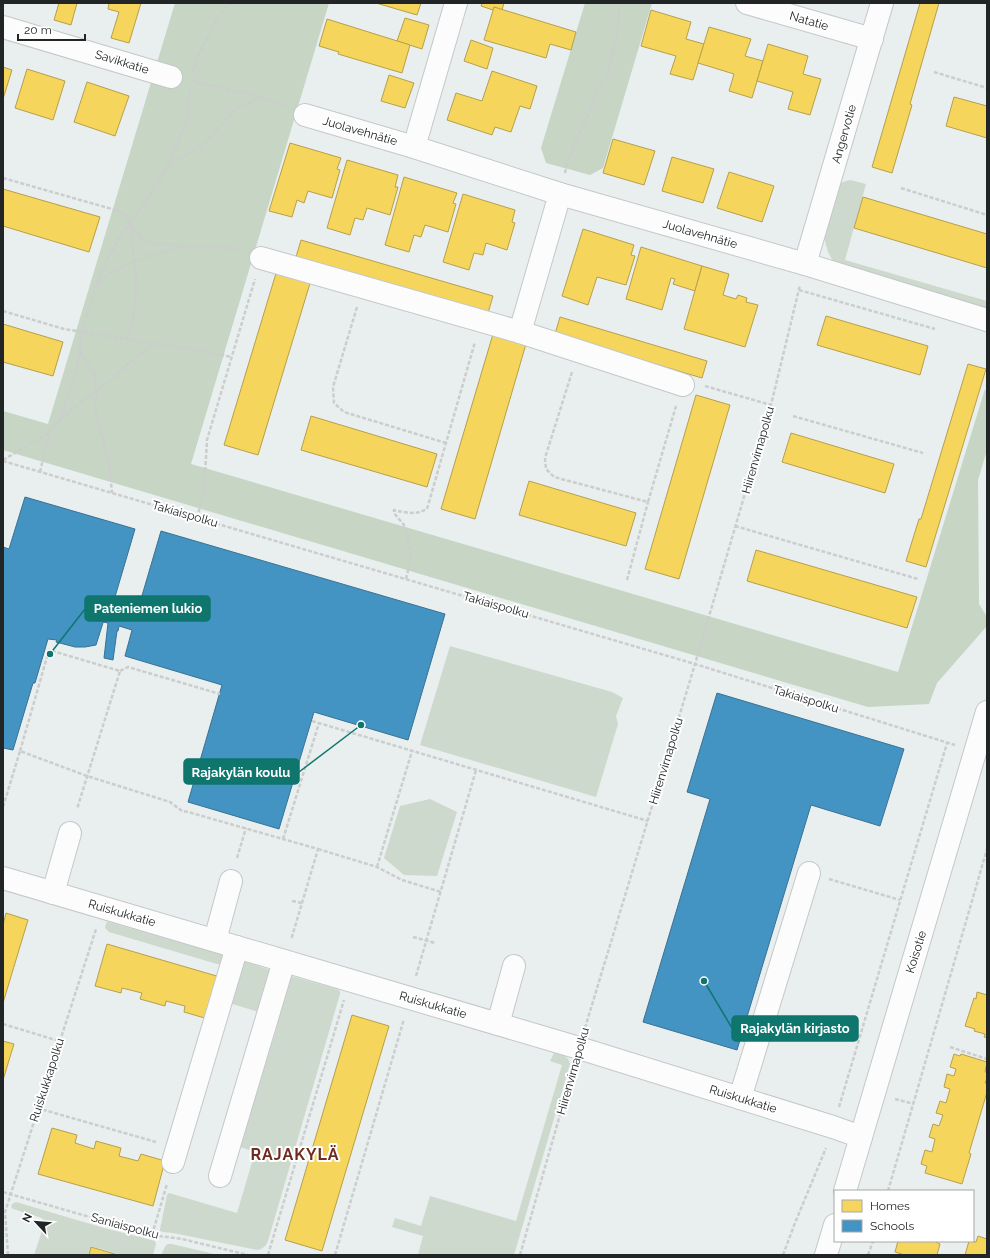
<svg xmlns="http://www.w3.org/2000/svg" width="990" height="1258" font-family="Raleway,sans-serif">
  <rect width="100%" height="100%" fill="#e9eeee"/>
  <g fill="#ced9cd">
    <polygon points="850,180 866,184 845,260 987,301 987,308 839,265 833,261 828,252 824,238 839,184 843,182"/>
    <polygon points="450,646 612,692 623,698 616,716 618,724 596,797 420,745"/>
    <polygon points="430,799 457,812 437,876 404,875 384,858 400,806"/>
    <polygon points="107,922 109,922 224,955 223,964 217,964 109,932 105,928 106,924"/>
    <polygon points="239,959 270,970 262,1013 226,1002"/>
    <path d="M291,976l46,13 3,2v3l-72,247c-2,5 -5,8 -11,9l-84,-17 -10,-1 -3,-1v-2l7,-34 2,-2 68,20 18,-61 -15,-5 2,-8 35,-112 -1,-10z"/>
    <path d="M554,1053c8,2 14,2 16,11l-56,191h-96l5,-19 -31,-9 3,-9 26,8 9,-30 86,25 46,-156 -12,-4z"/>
    <polygon points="16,1202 104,1228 155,1241 156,1244 153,1255 121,1255 91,1246 88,1255 34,1255 45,1222 42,1218 13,1209 11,1207 12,1204"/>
    <polygon points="168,1244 172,1244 218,1255 161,1255 166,1245"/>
  </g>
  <g fill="#c6d5c4">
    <polygon points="175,3 329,3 191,464 898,672 985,389 987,392 987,450 978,480 979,604 987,617 987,626 937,683 929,704 868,707 3,450 3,411 48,424"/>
    <polygon points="585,3 652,3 603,168 590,175 546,163 541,148"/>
  </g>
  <g fill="#f6d55c" stroke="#b6a04c">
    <polygon points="59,3 77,3 71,25 54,20"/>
    <polygon points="109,3 141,3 129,43 111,38 119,12 108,9"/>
    <polygon points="376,3 421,3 417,15"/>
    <polygon points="482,3 504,3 502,10 494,7 493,10 481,6"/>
    <polygon points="920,3 939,3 910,104 912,105 892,173 872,167"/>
    <polygon points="494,7 576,32 571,50 550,44 546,58 484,40"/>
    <polygon points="651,10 691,22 686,39 704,44 693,80 670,74 676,56 641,46"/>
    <polygon points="405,18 429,25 422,49 397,41"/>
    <polygon points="327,19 410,45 402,73 338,54 339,52 319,46"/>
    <polygon points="709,27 751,39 745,56 763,61 752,98 729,91 734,74 698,63"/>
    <polygon points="471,40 493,48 487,69 464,61"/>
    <polygon points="768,44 808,56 803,74 821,79 810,115 788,109 793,92 757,81"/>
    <polygon points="3,67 12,70 3,99"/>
    <polygon points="27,69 65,81 53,120 15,108"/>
    <polygon points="492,71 537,86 530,109 520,106 511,132 495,127 492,135 447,120 456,93 482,101"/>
    <polygon points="389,75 414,83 405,108 381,101"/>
    <polygon points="87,82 129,96 115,136 74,122"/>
    <polygon points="954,97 987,106 987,138 946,126"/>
    <polygon points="613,139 655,151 644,185 603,173"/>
    <polygon points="290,143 341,158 337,169 340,170 332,198 308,191 304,203 297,200 292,217 269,211"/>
    <polygon points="672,157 714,169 703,203 662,191"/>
    <polygon points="347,160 398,175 395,187 398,187 390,215 367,208 363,220 355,218 350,235 327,228"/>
    <polygon points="729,172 774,186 762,222 717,208"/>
    <polygon points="404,177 457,193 453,203 456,204 448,232 425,225 421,237 414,235 409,252 385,245"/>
    <polygon points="3,189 100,217 89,252 3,226"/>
    <polygon points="463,194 515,210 512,222 515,223 507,250 486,243 483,255 474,253 469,270 443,262"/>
    <polygon points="863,197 987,234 987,268 854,228"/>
    <polygon points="583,229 634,245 631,255 635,256 626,285 597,277 588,305 562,296"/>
    <polygon points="301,240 493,296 488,313 296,257"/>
    <polygon points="641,247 702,266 695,291 673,284 675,279 671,278 662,310 626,299"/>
    <polygon points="702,266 729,274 723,295 736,299 738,295 747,298 746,302 758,305 745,347 684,329"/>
    <polygon points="277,270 311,280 258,455 224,445"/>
    <polygon points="826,316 928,346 920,375 817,345"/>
    <polygon points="560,317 707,361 702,378 555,334"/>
    <polygon points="3,324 63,342 53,376 3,362"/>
    <polygon points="493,334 526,344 475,519 441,509"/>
    <polygon points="968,364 986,369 926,567 906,561 919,519 921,519"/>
    <polygon points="696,395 730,405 679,579 645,569"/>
    <polygon points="311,416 437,454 427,487 301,450"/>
    <polygon points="791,433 894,464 885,493 782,462"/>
    <polygon points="529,481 636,513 626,546 519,515"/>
    <polygon points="756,550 917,597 907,628 747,581"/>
    <polygon points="6,913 28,920 3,1003 3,925"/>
    <polygon points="107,944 220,977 208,1019 184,1012 185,1006 166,1001 165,1006 140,999 142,993 122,988 121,993 95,986"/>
    <polygon points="977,992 987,995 987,1038 984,1037 985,1034 974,1031 975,1029 965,1026 974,998 976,999"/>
    <polygon points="352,1015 389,1026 322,1251 285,1240"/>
    <polygon points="3,1041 14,1044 3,1080"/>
    <polygon points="954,1054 960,1056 961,1054 987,1062 985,1072 987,1072 987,1078 985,1083 987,1084 987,1092 969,1153 971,1154 962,1184 925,1173 927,1166 921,1164 925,1150 932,1152 935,1139 929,1137 933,1124 939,1126 943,1115 936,1113 940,1101 946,1103 950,1089 944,1087 947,1074 954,1076 956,1069 950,1067"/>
    <polygon points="52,1128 77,1135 75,1143 94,1149 96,1141 121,1148 119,1156 138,1161 141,1154 165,1161 153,1206 38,1174"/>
    <polygon points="978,1236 987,1239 987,1255 965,1255 969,1241 976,1242"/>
    <polygon points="898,1241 936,1241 936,1242 940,1244 937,1255 901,1255 902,1254 895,1252"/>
    <polygon points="91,1247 118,1255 89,1255"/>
  </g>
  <g fill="#4393c3" stroke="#397294">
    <polygon points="25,497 135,529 112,607 108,607 96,645 85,647 75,647 56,642 57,640 48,639 35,683 33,683 13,750 3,748 3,547 9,549"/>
    <polygon points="161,531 445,614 408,740 314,712 279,829 188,802 222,685 125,656 132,630 119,626 118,631 117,631 113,660 104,658 108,623 103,622 108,607 118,607 126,610 136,616"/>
    <polygon points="717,693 904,749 880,826 811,805 737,1050 643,1022 710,799 687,792"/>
  </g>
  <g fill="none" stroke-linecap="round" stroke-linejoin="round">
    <defs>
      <g id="minor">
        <polyline points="747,3 872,39"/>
        <polyline points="3,27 171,77"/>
        <polyline points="305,115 414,147 560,194 805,264 987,320"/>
        <polyline points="414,147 456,3"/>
        <polyline points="261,258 520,332 560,194"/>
        <polyline points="805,264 882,3"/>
        <polyline points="520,332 683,385"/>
        <polyline points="3,878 579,1048 833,1127 861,1137"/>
        <polyline points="53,893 70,833"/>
        <polyline points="215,940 231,881"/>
        <polyline points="498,1024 514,966"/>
        <polyline points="740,1098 809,873"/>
        <polyline points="173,1162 237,947"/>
        <polyline points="220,1176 284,961"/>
        <polyline points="845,1191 987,712"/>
        <polyline points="826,1255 835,1225"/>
      </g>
    </defs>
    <use href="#minor" stroke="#c4c8c9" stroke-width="24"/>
    <g stroke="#cccdcd" stroke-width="2.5" stroke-dasharray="4 2" stroke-linecap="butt">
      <polyline points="934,72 987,88"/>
      <polyline points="193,73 197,58 220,13 230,3"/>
      <polyline points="191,81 262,97 285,106"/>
      <polyline points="164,170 204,143 234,110 261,97"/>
      <polyline points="565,173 568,160 589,112 596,92 607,75 617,35 619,15 618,3"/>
      <polyline points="3,178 119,211 127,216 130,223 142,240 151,244 234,248 241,251"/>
      <polyline points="901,188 987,215"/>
      <polyline points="97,286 106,276 124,266 153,254 182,247"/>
      <polyline points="799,290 935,329"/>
      <polyline points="357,307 333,387 334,403 344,412 446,443"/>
      <polyline points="3,311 64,329 200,351 232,357"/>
      <polyline points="128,339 134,313 136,282 131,225"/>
      <polyline points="80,352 94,373 96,391 95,412 109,462 112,493"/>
      <polyline points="572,372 545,458 546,469 554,477 648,502 676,406"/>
      <polyline points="705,386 771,405"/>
      <polyline points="793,416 923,453"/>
      <polyline points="59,421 77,369 82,332 95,288 106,262 118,240 154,189 171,158 187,121 190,89"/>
      <polyline points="3,460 25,447 49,433 59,421 78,404 110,380 136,357 156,344"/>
      <polyline points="3,461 695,664 955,745"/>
      <polyline points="40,472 49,434"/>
      <polyline points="197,518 204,492 207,440 255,279"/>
      <polyline points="735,526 918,579"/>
      <path d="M406,579l5,-21 -3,-19 -4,-14 -10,-12v-3c13,3 22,5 33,-1l48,-167"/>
      <polyline points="627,580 648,502"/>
      <polyline points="120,671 128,667 220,694"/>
      <polyline points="312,721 648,821"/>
      <polyline points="20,751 49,650 120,671 77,809"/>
      <polyline points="3,807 20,751 87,776 170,802 182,811 188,812 318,849 291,940"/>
      <polyline points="283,839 319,723"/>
      <polyline points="318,849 377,867 402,880 441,892"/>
      <polyline points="237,858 246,828"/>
      <polyline points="377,867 412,751"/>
      <polyline points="829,879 900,900"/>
      <polyline points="292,901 302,903"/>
      <polyline points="413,937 435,943"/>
      <polyline points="416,976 476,770"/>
      <polyline points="3,1024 59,1041"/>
      <polyline points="585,1028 695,664 771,405 800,285"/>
      <polyline points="950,1047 987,1059"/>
      <polyline points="895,1099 914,1104"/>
      <polyline points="839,1107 947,743"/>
      <polyline points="37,1108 156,1142"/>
      <polyline points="888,1191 987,849"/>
      <polyline points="3,1192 152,1235 182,1239 248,1255"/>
      <polyline points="152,1235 167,1184"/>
      <polyline points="8,1255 5,1212 96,929"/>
      <polyline points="268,1255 344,1000"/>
      <polyline points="335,1255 404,1019"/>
      <polyline points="520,1255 573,1069"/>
      <polyline points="783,1255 795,1223 826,1148"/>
      <polyline points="868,1255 873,1241"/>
    </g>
    <use href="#minor" stroke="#fcfcfc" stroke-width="22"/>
  </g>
  <g text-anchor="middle" stroke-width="4" stroke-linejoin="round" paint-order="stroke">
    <g font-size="12" fill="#212525" stroke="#fff">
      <text transform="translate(809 21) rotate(16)" y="4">Natatie</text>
      <text transform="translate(122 62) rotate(17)" y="4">Savikkatie</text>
      <text transform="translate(360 131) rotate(16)" y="4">Juolavehnätie</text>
      <text transform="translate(844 134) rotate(-74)" y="4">Angervotie</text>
      <text transform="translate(700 234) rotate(16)" y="4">Juolavehnätie</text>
      <text transform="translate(758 450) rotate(-74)" y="4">Hiirenvirnapolku</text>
      <text transform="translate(185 514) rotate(16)" y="4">Takiaispolku</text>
      <text transform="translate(496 605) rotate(16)" y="4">Takiaispolku</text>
      <text transform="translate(806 699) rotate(17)" y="4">Takiaispolku</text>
      <text transform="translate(666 761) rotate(-73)" y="4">Hiirenvirnapolku</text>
      <text transform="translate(122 913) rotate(16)" y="4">Ruiskukkatie</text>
      <text transform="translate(916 952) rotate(-73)" y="4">Koisotie</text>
      <text transform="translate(433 1005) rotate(16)" y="4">Ruiskukkatie</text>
      <text transform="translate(573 1071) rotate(-74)" y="4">Hiirenvirnapolku</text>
      <text transform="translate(47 1080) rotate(-72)" y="4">Ruiskukkapolku</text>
      <text transform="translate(743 1099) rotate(17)" y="4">Ruiskukkatie</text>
      <text transform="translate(125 1226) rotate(15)" y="4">Saniaispolku</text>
    </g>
    <g font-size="16" font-weight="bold" letter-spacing="1" fill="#6f2b1e" stroke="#fff">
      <text x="295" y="1160">RAJAKYLÄ</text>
    </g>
  </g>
  <path fill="none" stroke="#0f766e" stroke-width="1.5" d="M50 654L85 609M361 725L299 772M704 981L732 1028"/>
  <g fill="#0f766e" stroke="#fff" stroke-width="1.5">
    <circle cx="50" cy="654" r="4"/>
    <circle cx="361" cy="725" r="4"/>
    <circle cx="704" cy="981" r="4"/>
  </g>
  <g fill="#0f766e" stroke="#0f766e" stroke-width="1.5">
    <rect x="85" y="596" width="125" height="25" rx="4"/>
    <rect x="184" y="759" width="115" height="25" rx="4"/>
    <rect x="732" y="1016" width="126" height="25" rx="4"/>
  </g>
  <g font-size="13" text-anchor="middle" font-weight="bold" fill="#fff">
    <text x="148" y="613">Pateniemen lukio</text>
    <text x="241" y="777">Rajakylän koulu</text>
    <text x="795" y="1033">Rajakylän kirjasto</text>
  </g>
  <rect width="990" height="1258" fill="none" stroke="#212525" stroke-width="8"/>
  <rect x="834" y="1190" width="140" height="52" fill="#ffffff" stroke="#a6a8a8"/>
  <rect x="842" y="1200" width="20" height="12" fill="#f6d55c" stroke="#a6a8a8"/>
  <text x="870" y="1210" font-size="12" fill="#212525">Homes</text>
  <rect x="842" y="1220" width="20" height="12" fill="#4393c3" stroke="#a6a8a8"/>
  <text x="870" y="1230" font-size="12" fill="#212525">Schools</text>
  <g transform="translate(36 1222) rotate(296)" stroke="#ffffff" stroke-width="3" paint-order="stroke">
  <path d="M0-3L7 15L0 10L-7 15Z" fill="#212525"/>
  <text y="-6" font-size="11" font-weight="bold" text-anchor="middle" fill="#212525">N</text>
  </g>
  <path d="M18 34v6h67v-6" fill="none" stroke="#212525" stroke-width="2"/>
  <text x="24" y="34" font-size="12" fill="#212525" stroke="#ffffff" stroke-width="3" paint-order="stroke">20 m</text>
</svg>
